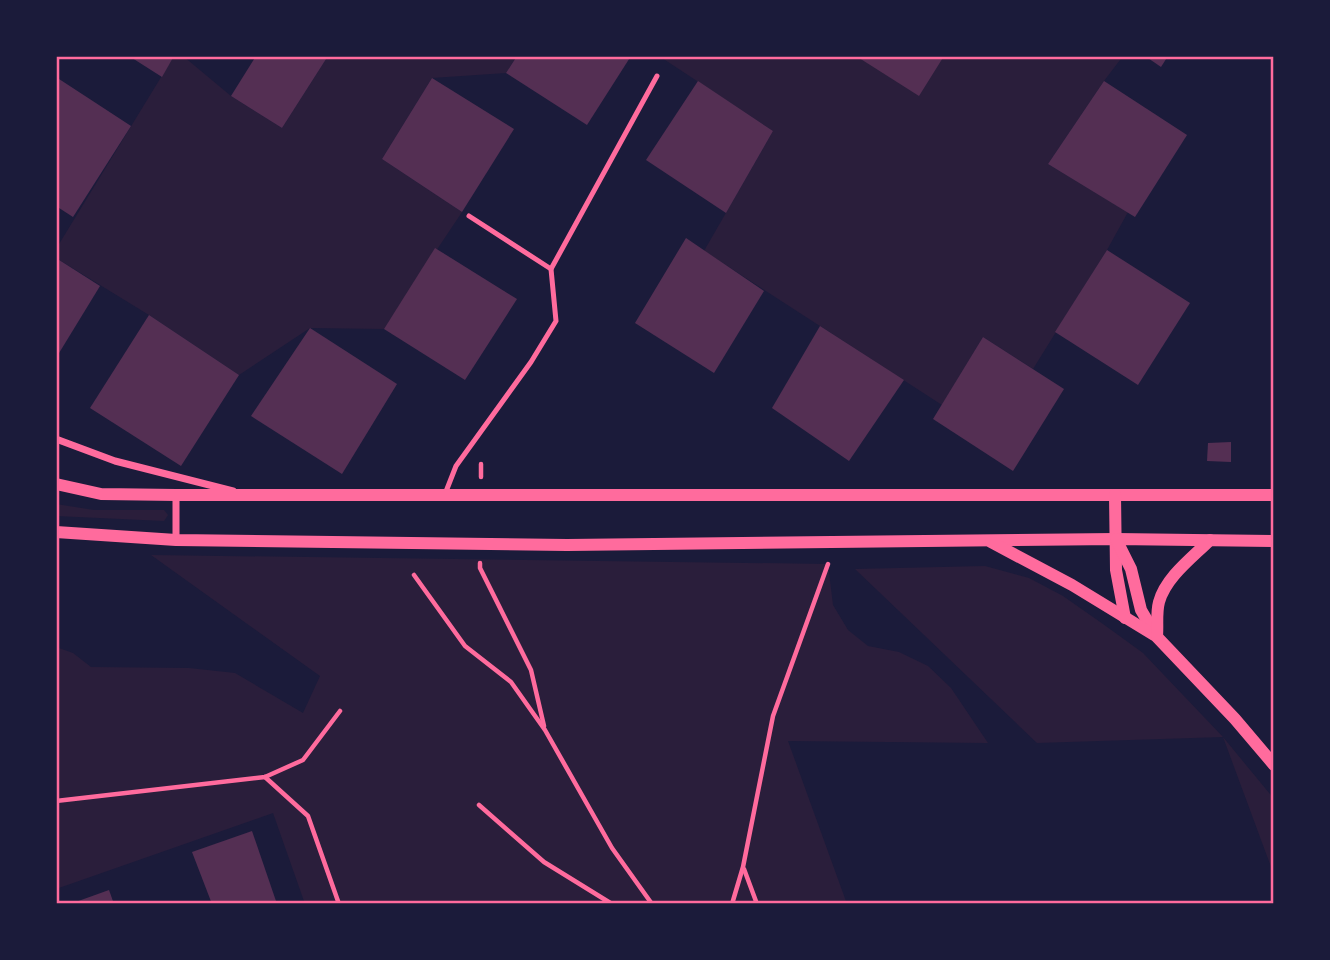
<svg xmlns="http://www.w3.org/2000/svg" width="1330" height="960" font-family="'IBM Plex Sans',sans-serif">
  <rect width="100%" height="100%" fill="#1b1b3a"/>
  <g fill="#2a1e3b">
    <polygon points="174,56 183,56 231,96 282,128 328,56 517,56 506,73 432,78 382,159 462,212 384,329 310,328 239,375 149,315 56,258 56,249"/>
    <polygon points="659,56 1123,56 1104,81 1048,164 1128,212 1107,250 1033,369 983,337 942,405 704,251 773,131"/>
    <polygon points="56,504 94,510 164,510 168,515 164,521 56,516"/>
    <polygon points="151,555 828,564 833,605 848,630 868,646 899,652 928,666 951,688 988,743 788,741 847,904 305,904 273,813 56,889 56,647 73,653 91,667 189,668 235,673 303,713 320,676"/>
    <polygon points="985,566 1029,578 1063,596 1103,624 1143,653 1223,737 1274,799 1274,875 1223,737 1037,743 855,569"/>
  </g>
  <g fill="#542f53">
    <polygon points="129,56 174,56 162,77"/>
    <polygon points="256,56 328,56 282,128 231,96"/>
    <polygon points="517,56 631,56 587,125 506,73"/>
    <polygon points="856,56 944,56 919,96"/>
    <polygon points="1145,56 1168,56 1161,67"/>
    <polygon points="56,77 131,126 73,217 56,206"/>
    <polygon points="432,78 514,129 462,212 382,159"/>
    <polygon points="698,81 773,131 726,213 646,160"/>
    <polygon points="1104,81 1187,135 1135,217 1048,164"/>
    <polygon points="686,238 764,291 714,373 635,323"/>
    <polygon points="435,248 517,299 465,380 384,329"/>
    <polygon points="1107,250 1190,303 1138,385 1055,332"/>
    <polygon points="56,258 100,286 56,358"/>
    <polygon points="149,315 239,375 181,466 90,408"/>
    <polygon points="820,326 904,380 849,461 772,408"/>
    <polygon points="310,328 397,384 342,474 251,416"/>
    <polygon points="983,337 1064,389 1013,471 933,419"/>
    <polygon points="1231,442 1231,462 1207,461 1208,443"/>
    <polygon points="252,831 277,904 212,904 192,852"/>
    <polygon points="109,890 114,904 70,904"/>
  </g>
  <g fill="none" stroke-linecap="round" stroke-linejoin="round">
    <g stroke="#ff6b9d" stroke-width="4.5">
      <polyline points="481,464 481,477"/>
      <polyline points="480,563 480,568 531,670 544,726"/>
      <polyline points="414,575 465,646 511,682 545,730 612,848 652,904"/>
      <polyline points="265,777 308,816 339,904"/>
      <polyline points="56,801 265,777 303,760 340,711"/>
      <polyline points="479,805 544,862 612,904"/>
      <polyline points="744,869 757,904"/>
      <polyline points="732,904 743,867 773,716 828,564"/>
    </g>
    <g stroke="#ff6b9d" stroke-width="5">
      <polyline points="469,216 551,269"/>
      <polyline points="445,494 456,466 531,362 556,321 551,269 657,76"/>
    </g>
    <g stroke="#ff6b9d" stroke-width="7">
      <polyline points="56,439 115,461 233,491"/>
      <polyline points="176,495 176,540"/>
    </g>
    <g stroke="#ff6b9d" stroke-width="12">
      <polyline points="56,484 101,494 176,495 1274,495"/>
      <polyline points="1115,495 1116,570 1125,618"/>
      <polyline points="56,532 176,540 567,545 1116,539 1274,541"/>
      <polyline points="1116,539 1131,569 1141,610 1157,637 1235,719 1274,765"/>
      <polyline points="991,542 1072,585 1154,635"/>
      <path d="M1157,636c1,-11 -1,-23 2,-34 7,-25 33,-44 51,-62"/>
    </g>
  </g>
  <rect width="1330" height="960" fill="none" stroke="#1b1b3a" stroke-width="116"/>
  <rect x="58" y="58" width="1214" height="844" fill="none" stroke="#ff6b9d" stroke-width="2.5"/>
</svg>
